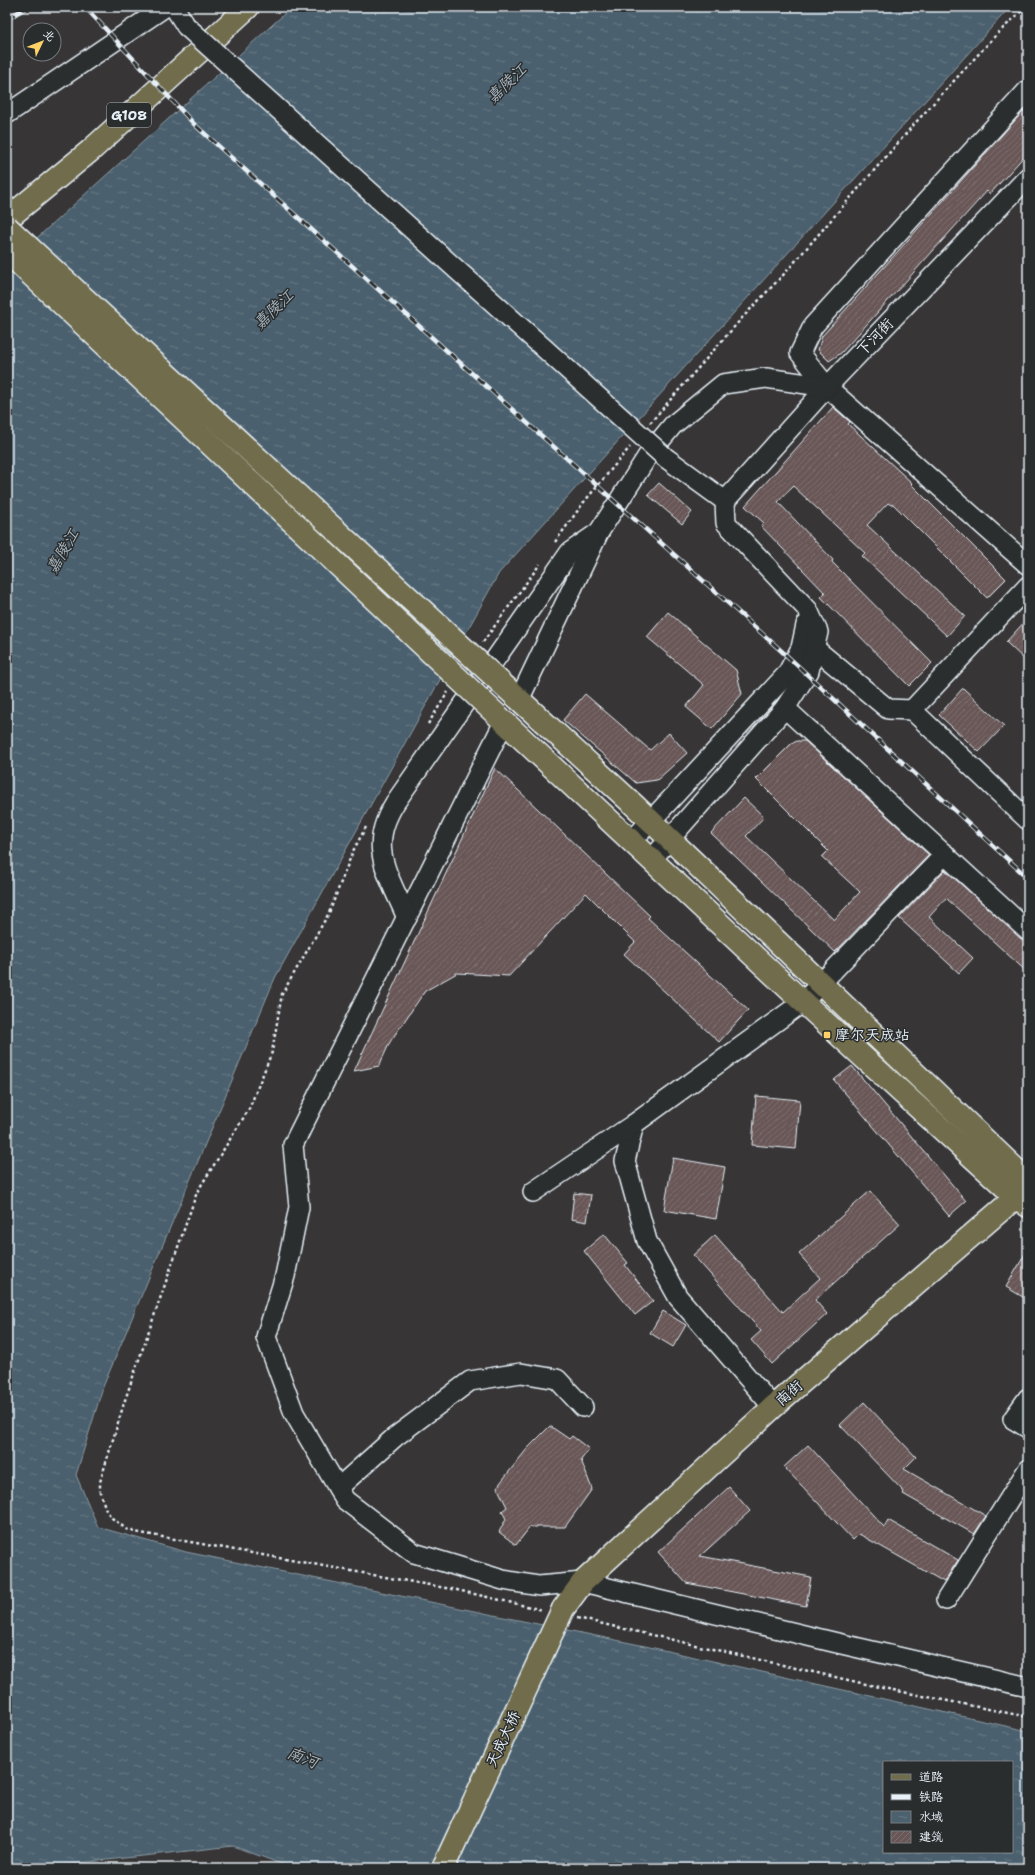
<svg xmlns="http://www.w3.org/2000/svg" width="1035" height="1875" font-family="'Shantell Sans','LXGW WenKai TC',sans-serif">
  <defs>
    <pattern id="water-ripples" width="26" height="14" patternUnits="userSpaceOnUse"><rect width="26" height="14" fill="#4b616e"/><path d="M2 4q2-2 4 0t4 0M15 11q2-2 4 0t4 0" fill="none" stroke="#657883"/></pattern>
    <pattern id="building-hatch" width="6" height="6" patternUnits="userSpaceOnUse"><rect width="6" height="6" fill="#695656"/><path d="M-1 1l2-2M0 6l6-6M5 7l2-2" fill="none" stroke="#7e6f6f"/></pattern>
  </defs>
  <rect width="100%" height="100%" fill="#373536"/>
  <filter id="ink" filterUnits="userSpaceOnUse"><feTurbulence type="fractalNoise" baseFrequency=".025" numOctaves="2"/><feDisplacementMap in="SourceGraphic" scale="8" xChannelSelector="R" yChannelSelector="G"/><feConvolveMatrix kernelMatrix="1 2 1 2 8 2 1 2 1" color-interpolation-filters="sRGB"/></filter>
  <g filter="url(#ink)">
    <path fill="url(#water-ripples)" stroke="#8a9ba5" fill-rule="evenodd" d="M292,7h718l-511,566 -224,405 -172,409 -27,88 22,52 88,25 459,94 383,85v137h-736l-59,-22 -198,22h-28v-1603zM884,1762h128v90h-128z"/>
    <g fill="url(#building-hatch)" stroke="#e8f1f8">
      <polygon points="1028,106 1028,152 990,194 987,191 841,353 829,361 818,350 822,336"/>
      <polygon points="833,407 850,422 848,424 912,483 911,484 1006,579 987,598 893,504 891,505 888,503 867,525 965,616 947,636 862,556 865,553 793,486 778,502 833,560 832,562 932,663 909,686 821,597 825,593 761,526 764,523 745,506"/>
      <polygon points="659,483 692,512 682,524 648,495"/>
      <polygon points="668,612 736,670 742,694 712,729 686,707 704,685 647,637"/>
      <polygon points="1028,618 1028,663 1006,642"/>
      <polygon points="963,688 1004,726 979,752 939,715"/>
      <polygon points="585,694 650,750 669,733 687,753 657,780 636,783 563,720"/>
      <polygon points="797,741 805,741 929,855 835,952 711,833 744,798 764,817 746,836 834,920 860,892 822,857 828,851 756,779 791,744"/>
      <polygon points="495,768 650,916 648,918 748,1010 719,1042 624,954 635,942 586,893 509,976 457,973 425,991 390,1042 379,1066 354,1071"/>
      <polygon points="945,870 1028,944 1028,973 946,898 929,917 973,958 959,973 899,918"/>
      <polygon points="852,1066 966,1201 949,1216 834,1080"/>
      <polygon points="756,1096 800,1100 796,1149 752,1145"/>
      <polygon points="673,1158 725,1167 716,1219 664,1210"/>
      <polygon points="870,1191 900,1224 815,1300 827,1314 772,1364 751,1340 761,1331 693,1255 715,1235 783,1312 820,1278 799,1254"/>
      <polygon points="574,1193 591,1195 587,1222 571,1219"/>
      <polygon points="604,1234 628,1263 625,1265 653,1301 635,1315 584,1251"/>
      <polygon points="1028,1249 1028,1300 1006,1287"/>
      <polygon points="663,1311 686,1325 673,1347 650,1333"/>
      <polygon points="864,1402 916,1457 904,1469 986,1516 974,1534 903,1494 904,1492 840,1425"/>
      <polygon points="550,1426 569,1439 572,1436 589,1449 581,1460 592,1489 565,1527 530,1527 516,1545 499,1532 506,1519 502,1511 507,1507 497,1487 527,1449"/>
      <polygon points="808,1445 884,1527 888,1520 958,1560 944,1582 859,1534 853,1540 784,1467"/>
      <polygon points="729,1487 750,1511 700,1556 811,1577 806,1606 686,1583 658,1552"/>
    </g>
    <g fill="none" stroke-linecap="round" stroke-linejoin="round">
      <defs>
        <g id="minor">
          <polyline points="174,7 186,26"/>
          <polyline points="1028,90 813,326 800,353 827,387 1028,565"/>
          <polyline points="7,114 165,7"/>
          <polyline points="725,501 827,387 1028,177"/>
          <polyline points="806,641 888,709 912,710 1028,820"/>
          <polyline points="519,700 599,532 649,454 673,425 723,384 766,378 827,387"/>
          <polyline points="785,708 1028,931"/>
          <polyline points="912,710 1028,586"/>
          <polyline points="504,722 293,1145 299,1207 285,1276 266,1337 294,1413 345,1500 414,1553 503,1580 539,1586 583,1582 833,1642 1028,1687"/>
          <polyline points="632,841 787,674 801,648 806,625"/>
          <polyline points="652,859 785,708 809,671 818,632 808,610 726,523 725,501 666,458"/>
          <path d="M407,918c-20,-47 -42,-73 -8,-121l171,-245 29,-20"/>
          <polyline points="634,1124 625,1161 647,1241 678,1297 773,1407"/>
          <polyline points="533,1192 634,1124 803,1002 945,854"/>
          <polyline points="1028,1398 1013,1419 1028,1428"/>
          <polyline points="338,1488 395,1437 470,1381 521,1373 557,1379 583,1407"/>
          <polyline points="946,1600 1028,1469"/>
        </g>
        <g id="major">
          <polyline points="499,681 634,805 1028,1181"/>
          <polyline points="481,700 803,1002 1016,1197 1028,1206"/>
          <polyline points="563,1609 583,1582 782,1399 1016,1197 1028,1190"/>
        </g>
        <polyline id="highway" points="7,219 90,151 248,7"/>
      </defs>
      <use href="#minor" stroke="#e8f1f8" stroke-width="22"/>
      <use href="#major" stroke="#e8f1f8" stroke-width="25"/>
      <use href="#highway" stroke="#e8f1f8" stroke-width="25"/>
      <g stroke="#e8f1f8" stroke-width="2.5" stroke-dasharray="3 3" stroke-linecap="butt">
        <polyline points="650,423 742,318 785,273 917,121 997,34 1026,7"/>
        <polyline points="555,542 584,502 630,447"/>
        <polyline points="483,642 540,564"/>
        <polyline points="428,724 448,692"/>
        <polyline points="366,827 353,851 329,913 282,994 272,1052 249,1109 197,1192 125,1400 100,1482 100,1492 106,1510 112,1518 126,1529 135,1532 457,1590 543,1610"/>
        <polyline points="577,1618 883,1688 1028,1717"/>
      </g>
      <use href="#minor" stroke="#2a2d2e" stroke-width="19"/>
      <use href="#major" stroke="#716c4b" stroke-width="22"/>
      <use href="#highway" stroke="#716c4b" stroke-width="22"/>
      <defs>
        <g id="rail">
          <polyline points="85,7 195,125 786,655 1028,878"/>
          <polyline points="7,19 27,7"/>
        </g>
      </defs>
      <use href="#rail" stroke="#e8f1f8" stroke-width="4.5"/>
      <use href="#rail" stroke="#2a2d2e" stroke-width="3" stroke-dasharray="9" stroke-linecap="butt"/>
      <defs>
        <polyline id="minor-bridge" points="186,26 666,458"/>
        <g id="major-bridge">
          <polyline points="7,227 499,681"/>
          <polyline points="7,252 481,700"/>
          <polyline points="443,1868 563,1609"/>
        </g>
      </defs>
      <use href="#minor-bridge" stroke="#e8f1f8" stroke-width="22" stroke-linecap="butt"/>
      <use href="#major-bridge" stroke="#e8f1f8" stroke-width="25" stroke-linecap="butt"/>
      <use href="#minor-bridge" stroke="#2a2d2e" stroke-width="19"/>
      <use href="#major-bridge" stroke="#716c4b" stroke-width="22"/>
    </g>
  </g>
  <rect fill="#ffd166" stroke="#2a2d2e" stroke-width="1.5" x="823" y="1031" width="8" height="8" rx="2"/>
  <g text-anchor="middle" stroke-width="3" stroke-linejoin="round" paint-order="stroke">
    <rect fill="#2a2d2e" stroke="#afb6bb" stroke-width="1" x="107" y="103" width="44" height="24" rx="3"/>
    <g font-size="14" font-weight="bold" fill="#e8f1f8">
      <text x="129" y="120">G108</text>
    </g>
    <g font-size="15" fill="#e8f1f8" stroke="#2a2d2e">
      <text transform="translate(875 337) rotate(-46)" y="5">下河街</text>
      <text transform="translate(789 1393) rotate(-41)" y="5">南街</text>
      <text transform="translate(503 1739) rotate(-65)" y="5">天成大桥</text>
    </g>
    <g font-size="15" fill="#e8f1f8" stroke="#2a2d2e" text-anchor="start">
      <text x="835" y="1040">摩尔天成站</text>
    </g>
    <g font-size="16" font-style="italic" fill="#a9b7c1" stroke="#2a2d2e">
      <text transform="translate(506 83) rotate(-44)" y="6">嘉陵江</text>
      <text transform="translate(273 309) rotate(-44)" y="6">嘉陵江</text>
      <text transform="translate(62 551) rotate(-60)" y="6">嘉陵江</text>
      <text transform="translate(303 1757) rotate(22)" y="6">南河</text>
    </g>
  </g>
  <rect width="1035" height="1875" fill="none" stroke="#2a2d2e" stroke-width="24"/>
  <rect x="12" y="12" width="1011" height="1851" fill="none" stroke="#e8f1f8" stroke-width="1.5" filter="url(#ink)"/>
  <rect x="883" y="1761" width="130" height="92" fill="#2a2d2e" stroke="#767b7f"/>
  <rect x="891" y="1774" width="20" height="6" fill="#716c4b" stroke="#767b7f"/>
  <text x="919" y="1781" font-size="12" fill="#e8f1f8">道路</text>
  <rect x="891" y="1794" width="20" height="6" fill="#e8f1f8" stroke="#767b7f"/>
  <text x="919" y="1801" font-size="12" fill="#e8f1f8">铁路</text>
  <rect x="891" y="1811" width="20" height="12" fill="url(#water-ripples)" stroke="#767b7f"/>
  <text x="919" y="1821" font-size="12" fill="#e8f1f8">水域</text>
  <rect x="891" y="1831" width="20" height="12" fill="url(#building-hatch)" stroke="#767b7f"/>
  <text x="919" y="1841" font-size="12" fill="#e8f1f8">建筑</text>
  <g transform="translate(42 42) rotate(47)"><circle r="19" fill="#2a2d2e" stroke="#767b7f"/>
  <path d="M0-3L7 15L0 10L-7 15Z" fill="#ffd166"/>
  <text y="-6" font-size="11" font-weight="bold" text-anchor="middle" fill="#e8f1f8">北</text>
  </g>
</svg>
